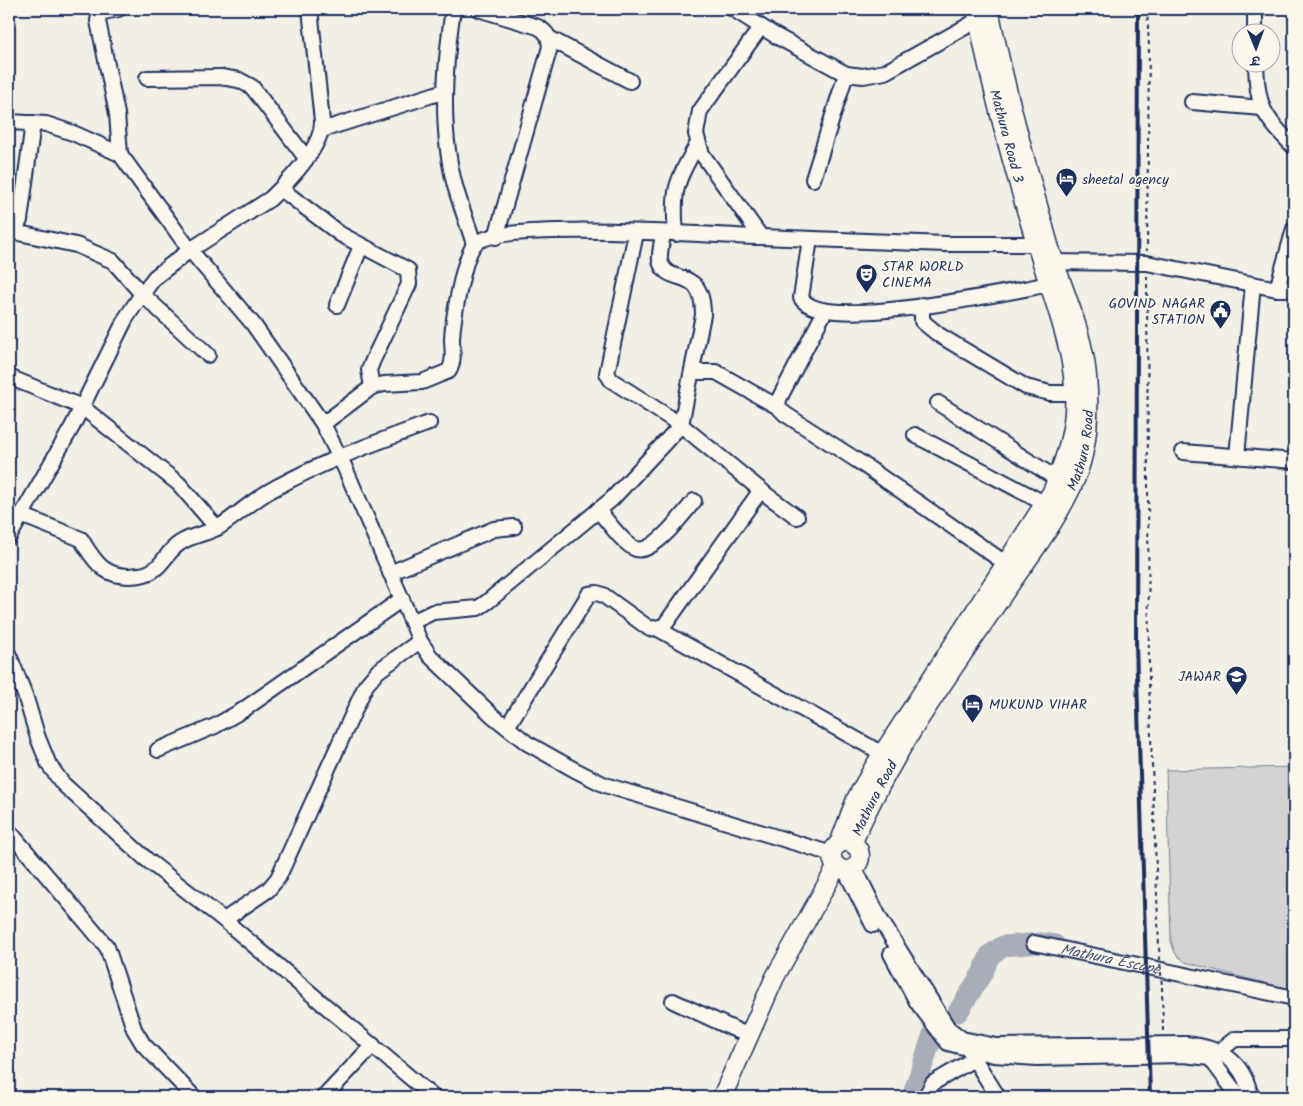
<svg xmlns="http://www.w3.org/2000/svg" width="1303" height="1106" font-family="Kalam,'Playpen Sans Deva',sans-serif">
  <rect width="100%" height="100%" fill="#f2efe6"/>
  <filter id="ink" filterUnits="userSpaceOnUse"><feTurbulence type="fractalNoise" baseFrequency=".02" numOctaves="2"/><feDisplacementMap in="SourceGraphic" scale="10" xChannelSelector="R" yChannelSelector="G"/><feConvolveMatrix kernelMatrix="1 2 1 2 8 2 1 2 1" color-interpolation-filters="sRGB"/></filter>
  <g filter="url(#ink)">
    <polygon fill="#d2d3d2" stroke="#768198" points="1294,767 1294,1003 1275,986 1185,962 1175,953 1171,941 1166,770"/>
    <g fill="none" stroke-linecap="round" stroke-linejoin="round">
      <g stroke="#a9adb7" stroke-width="21">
        <polyline points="958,1012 983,972 990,955 1003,946 1041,943 1055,945"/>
        <polyline points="912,1097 934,1031"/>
      </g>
      <defs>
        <g id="minor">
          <polyline points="119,9 103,12 99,15 98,21 117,114 120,154"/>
          <path d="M453,9c-9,61 -14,127 5,187 5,16 11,32 16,48"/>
          <path d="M478,9l60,18c9,5 11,9 12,20l-54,190"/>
          <polyline points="733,9 776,36 846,74 863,76 885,72 978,20"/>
          <polyline points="1255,9 1255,32"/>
          <polyline points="761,27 700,111 696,134 702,154 761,237 946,244 1045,244"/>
          <polyline points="549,38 630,81"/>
          <path d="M1256,62c1,46 7,53 38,85"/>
          <polyline points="147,78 221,77 239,80 252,87 306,158"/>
          <polyline points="1192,102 1262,108"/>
          <polyline points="9,122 46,124 73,133 120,154 190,250 253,324 323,424 345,468 420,641 430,656 493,716 527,743 575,770 605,785 832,854"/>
          <polyline points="322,130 445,91"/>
          <polyline points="813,179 846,74"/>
          <polyline points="281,189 340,234 408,270 409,284 373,360 369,370 372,387"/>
          <polyline points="14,232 76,245 113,261 142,294 208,355"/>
          <path d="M636,233l-29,140 4,7 70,45 22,-110c0,-52 -36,-27 -43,-54 -1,-7 2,-19 3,-27"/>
          <polyline points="9,234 14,232 20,220 33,123"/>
          <path d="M676,234c-4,-46 0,-51 22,-91"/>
          <path d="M810,239l-9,59c21,35 210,-7 249,-14"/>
          <polyline points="1045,262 1147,263 1277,289 1294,289"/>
          <polyline points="1277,289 1294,229"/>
          <polyline points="337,305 361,246"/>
          <polyline points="922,305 922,321 939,335 1026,387 1050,393 1073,393"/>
          <polyline points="825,311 779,399 778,407 785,414 858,461 1005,563"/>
          <polyline points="692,372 716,372 778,407"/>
          <polyline points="9,377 82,407 179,484 217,528"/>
          <polyline points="938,403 1057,479"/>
          <path d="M323,424l49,-37 12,-3 38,-2 27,-11c6,-11 3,-21 3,-33 1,-18 11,-79 22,-93 20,-26 245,-9 287,-8"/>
          <polyline points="915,435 1044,503"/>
          <polyline points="1183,452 1294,461"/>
          <polyline points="1237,456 1253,284"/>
          <path d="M598,510c8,9 26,35 38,39 18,5 47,-35 58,-48"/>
          <path d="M21,515l60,24c15,26 26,41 59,36 22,-3 24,-22 40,-32 11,-8 27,-9 39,-16 19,-12 36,-29 56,-39 49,-27 102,-46 154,-65"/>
          <path d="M9,537l63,-110 54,-109 16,-24 13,-17 35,-27 80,-51c18,-17 53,-52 52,-78l-12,-112"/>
          <polyline points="390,573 494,529 514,527"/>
          <polyline points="412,622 433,612 478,608 487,602 612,499 681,425 768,496 797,517"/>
          <polyline points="658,629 883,754"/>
          <polyline points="9,655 25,695 38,738 49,765 63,784 146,859 224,920 433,1097"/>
          <polyline points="507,727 589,594 597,593 603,595 650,629 664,626 761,490"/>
          <polyline points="158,750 215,726 243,710 402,599"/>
          <polyline points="9,831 107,947 134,1029 143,1044 194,1097"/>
          <path d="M854,867l26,52 68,109 14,11 34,7 190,-2c35,4 57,16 65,53"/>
          <polyline points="845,870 873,925"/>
          <polyline points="224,920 268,890 278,878 366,685 378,671 420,641"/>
          <path id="s1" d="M1034,943l260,55"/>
          <polyline points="891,954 917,1002 948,1043 994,1055 1037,1058 1183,1055 1210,1058 1239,1097"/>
          <polyline points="673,1001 749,1036"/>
          <polyline points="970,1052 998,1097"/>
          <polyline points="1213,1056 1235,1039 1294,1039"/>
          <polyline points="324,1097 373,1045"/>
          <polyline points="931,1097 928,1092 933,1083 974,1059"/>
        </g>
        <g id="major">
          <circle cx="846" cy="856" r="14"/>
          <path d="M839,844l17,-45 18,-32 178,-275c10,-26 20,-51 22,-80 4,-59 -22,-113 -38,-169 -23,-76 -45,-155 -60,-234"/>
          <path id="s2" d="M852,844c38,-90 98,-170 152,-251 25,-36 54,-73 71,-113 13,-31 15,-70 12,-104 -4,-46 -25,-87 -38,-131 -22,-78 -44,-157 -60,-236"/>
          <polyline points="722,1097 775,977 837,866"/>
        </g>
      </defs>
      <use href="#minor" stroke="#1b2f5e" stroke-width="18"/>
      <use href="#major" stroke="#1b2f5e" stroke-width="21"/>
      <g stroke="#1b2f5e" stroke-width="2" stroke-dasharray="4 4" stroke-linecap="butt">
        <polyline points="1147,9 1149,47 1147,251"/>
        <polyline points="1147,276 1149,684 1159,948"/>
        <polyline points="1162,987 1163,1031"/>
      </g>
      <use href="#minor" stroke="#fbf7ec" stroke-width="14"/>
      <use href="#major" stroke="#fbf7ec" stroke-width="18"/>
      <polyline stroke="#1b2f5e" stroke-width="4" points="1138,9 1136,645 1150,1097"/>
      <polyline stroke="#1b2f5e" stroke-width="2" stroke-dasharray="4 4" stroke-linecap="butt" points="1159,948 1162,987"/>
    </g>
  </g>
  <defs>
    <symbol id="hotel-pin" viewBox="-11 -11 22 30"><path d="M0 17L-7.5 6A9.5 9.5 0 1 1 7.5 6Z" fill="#1b2f5e" stroke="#fbf7ec"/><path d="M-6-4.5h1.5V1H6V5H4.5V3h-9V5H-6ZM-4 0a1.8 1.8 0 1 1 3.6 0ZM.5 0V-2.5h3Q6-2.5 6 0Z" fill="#fff"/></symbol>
    <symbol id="theatre-pin" viewBox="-11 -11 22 30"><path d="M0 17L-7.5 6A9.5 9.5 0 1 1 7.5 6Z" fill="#1b2f5e" stroke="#fbf7ec"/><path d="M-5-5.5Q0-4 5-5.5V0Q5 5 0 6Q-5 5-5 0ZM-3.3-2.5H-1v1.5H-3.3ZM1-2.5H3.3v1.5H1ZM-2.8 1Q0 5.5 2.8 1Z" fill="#fff"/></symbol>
    <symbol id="civic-pin" viewBox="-11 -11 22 30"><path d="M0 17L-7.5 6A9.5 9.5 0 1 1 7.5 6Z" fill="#1b2f5e" stroke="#fbf7ec"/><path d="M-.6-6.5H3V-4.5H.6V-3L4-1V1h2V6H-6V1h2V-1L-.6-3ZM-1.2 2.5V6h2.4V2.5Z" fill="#fff"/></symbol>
    <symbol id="school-pin" viewBox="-11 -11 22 30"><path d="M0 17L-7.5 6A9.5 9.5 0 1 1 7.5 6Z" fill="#1b2f5e" stroke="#fbf7ec"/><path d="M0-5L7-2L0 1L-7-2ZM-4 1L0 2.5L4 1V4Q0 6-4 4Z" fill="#fff"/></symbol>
  </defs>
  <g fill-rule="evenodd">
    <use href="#hotel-pin" x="1054" y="166" width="25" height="34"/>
    <use href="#theatre-pin" x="854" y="262" width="25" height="34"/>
    <use href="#civic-pin" x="1208" y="298" width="25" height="34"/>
    <use href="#school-pin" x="1224" y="664" width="25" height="34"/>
    <use href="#hotel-pin" x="960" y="692" width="25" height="34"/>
  </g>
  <g text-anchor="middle" stroke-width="4" stroke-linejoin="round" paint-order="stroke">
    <g font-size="14" fill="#1b2f5e" stroke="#fbf7ec">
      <text transform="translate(1007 136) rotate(75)" y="5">Mathura Road 3</text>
      <text dy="5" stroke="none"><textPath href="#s2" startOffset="458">Mathura Road</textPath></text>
      <text dy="5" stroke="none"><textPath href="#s2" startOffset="51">Mathura Road</textPath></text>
    </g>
    <g font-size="14" fill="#1b2f5e" stroke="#fbf7ec" text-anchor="start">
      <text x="1082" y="184">sheetal agency</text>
      <text x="882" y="271">STAR WORLD<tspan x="882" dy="16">CINEMA</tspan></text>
      <text x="1205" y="308" text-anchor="end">GOVIND NAGAR<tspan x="1205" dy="16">STATION</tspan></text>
      <text x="1221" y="681" text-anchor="end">JAWAR</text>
      <text x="989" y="709">MUKUND VIHAR</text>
    </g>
    <g font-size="15" font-style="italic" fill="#465579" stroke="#fbf7ec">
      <text dy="5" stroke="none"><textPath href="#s1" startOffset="78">Mathura Escape</textPath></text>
    </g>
  </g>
  <rect width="1303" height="1106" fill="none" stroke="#fbf7ec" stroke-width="30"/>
  <rect x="15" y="15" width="1273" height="1076" fill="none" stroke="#1b2f5e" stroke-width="2" filter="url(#ink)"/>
  <g transform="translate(1256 48) rotate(179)"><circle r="24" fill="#fbf7ec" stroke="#a1a7b3"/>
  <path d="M0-4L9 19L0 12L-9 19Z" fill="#1b2f5e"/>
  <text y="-8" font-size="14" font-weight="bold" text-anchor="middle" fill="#1b2f5e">उ</text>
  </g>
</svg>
